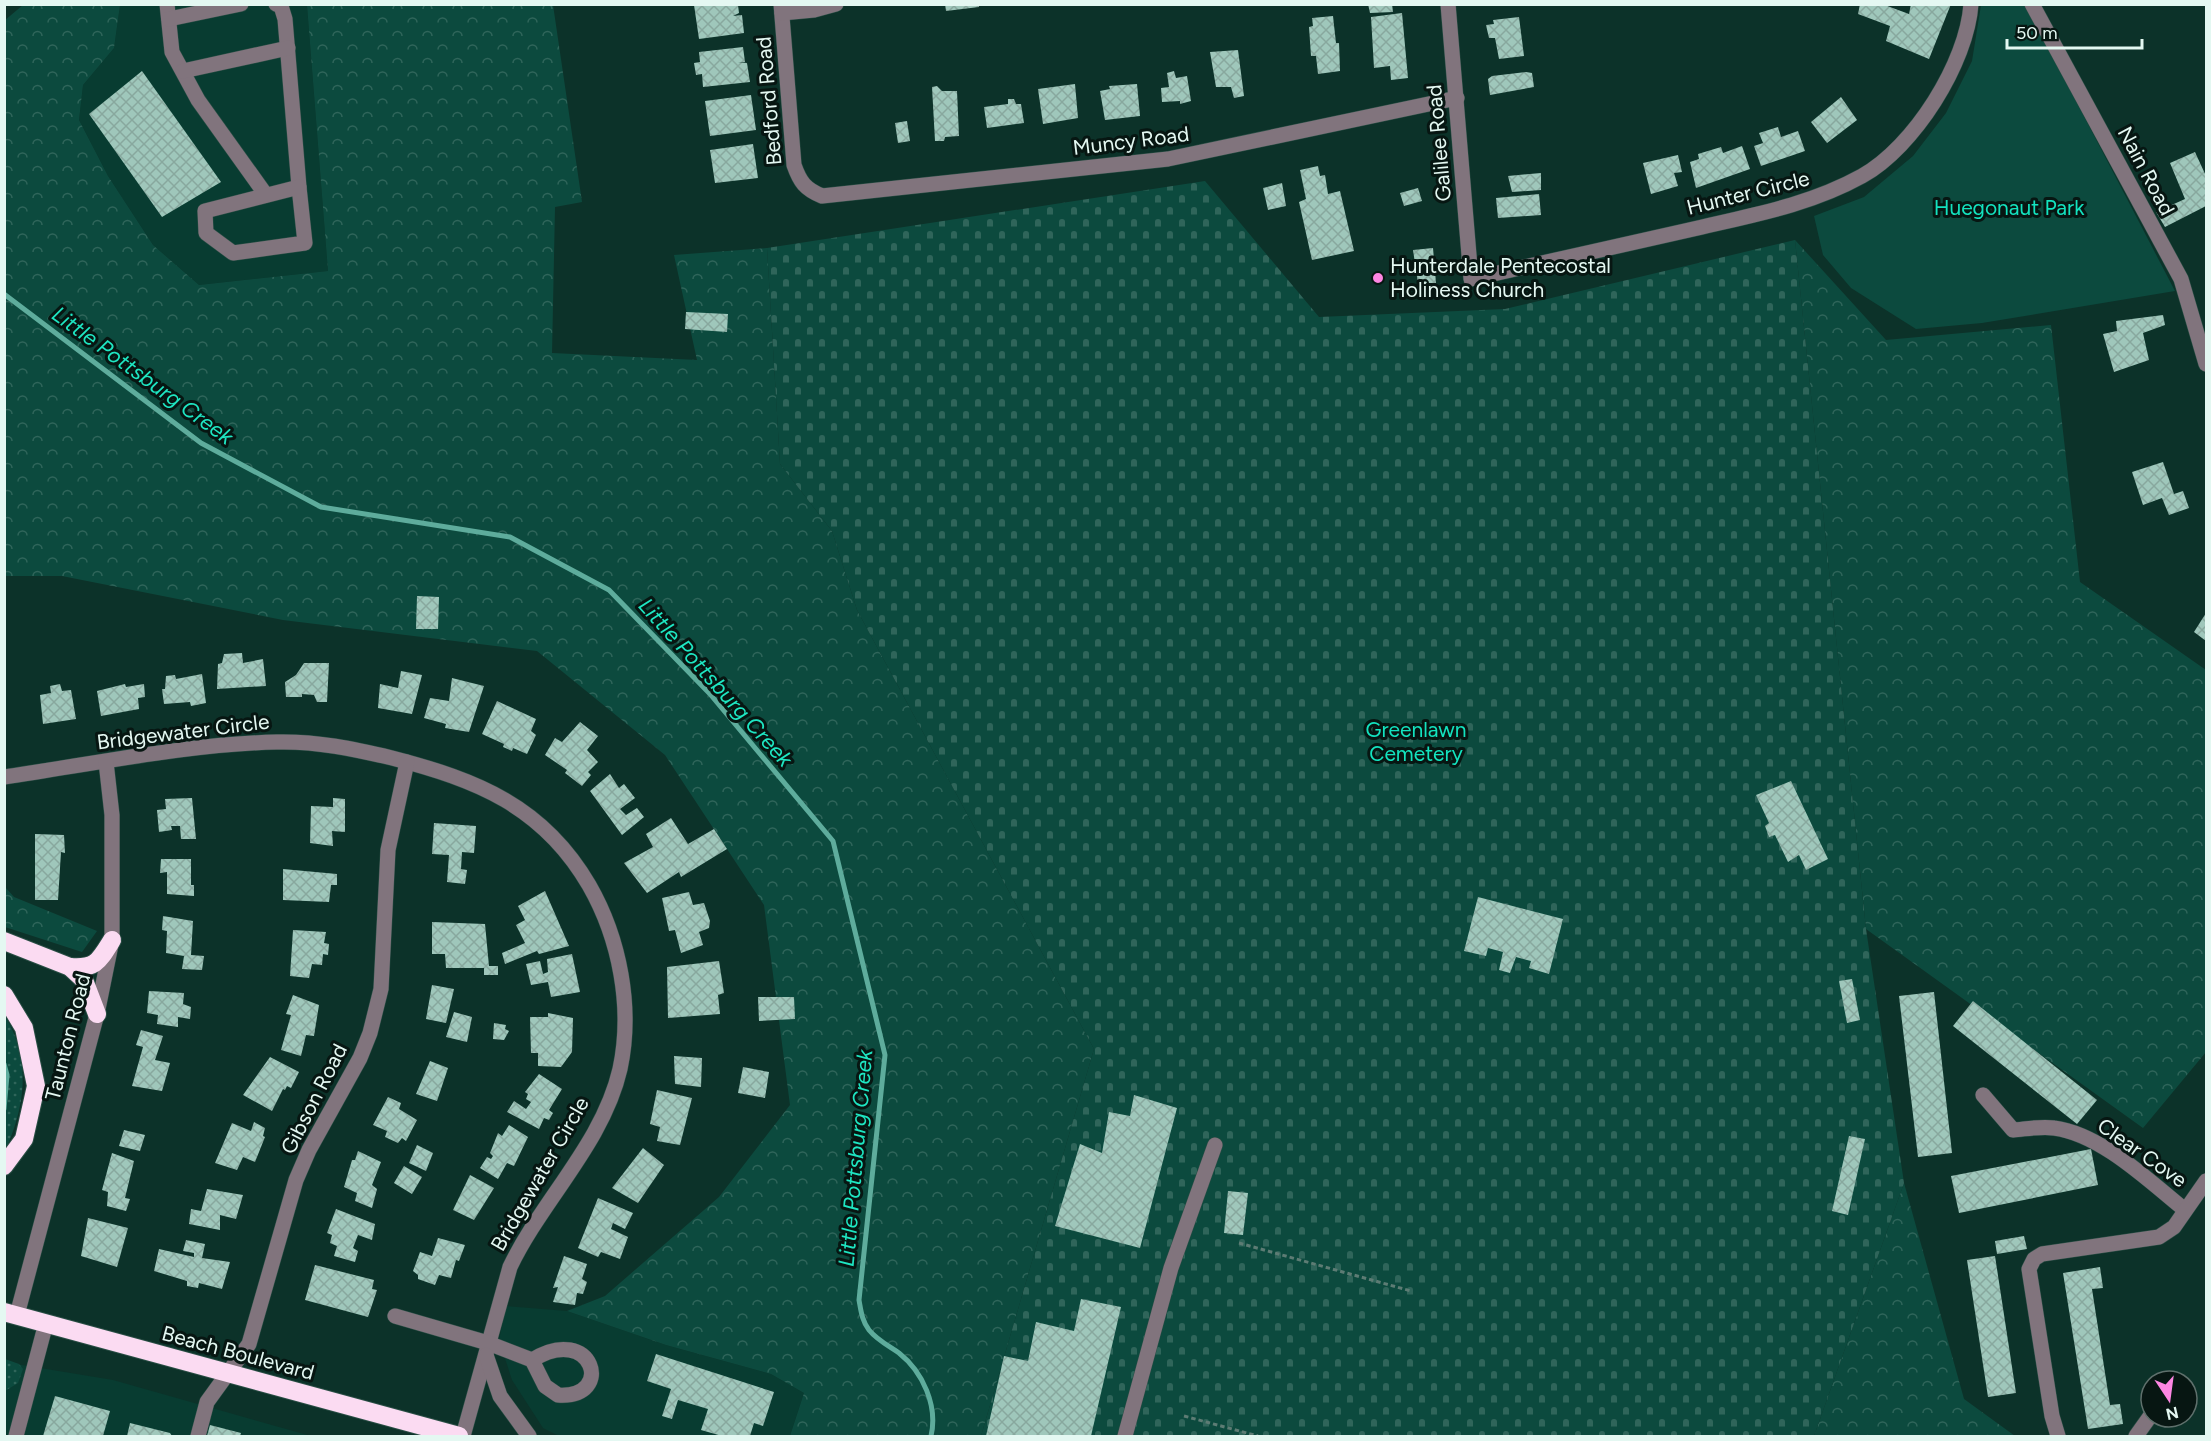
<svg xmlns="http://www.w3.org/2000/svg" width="2211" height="1441" font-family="Figtree,sans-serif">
  <defs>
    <pattern id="grass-dots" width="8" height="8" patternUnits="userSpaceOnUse" patternTransform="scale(1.5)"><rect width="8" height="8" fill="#0c4a3e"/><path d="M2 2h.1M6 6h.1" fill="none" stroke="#2f655a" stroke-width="1.8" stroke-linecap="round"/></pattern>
    <pattern id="forest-crowns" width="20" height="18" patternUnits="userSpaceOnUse" patternTransform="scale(1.5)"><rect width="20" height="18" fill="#0c4a3e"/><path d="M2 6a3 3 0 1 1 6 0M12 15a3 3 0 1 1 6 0" fill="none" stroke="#2f655a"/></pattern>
    <pattern id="cemetery-stones" width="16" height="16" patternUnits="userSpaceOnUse" patternTransform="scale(1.5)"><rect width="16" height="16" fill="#0c4a3e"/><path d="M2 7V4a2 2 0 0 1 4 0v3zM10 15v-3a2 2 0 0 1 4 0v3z" fill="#2f655a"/></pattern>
    <pattern id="building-cross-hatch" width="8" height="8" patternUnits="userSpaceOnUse" patternTransform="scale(1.5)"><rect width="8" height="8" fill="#9fc7bb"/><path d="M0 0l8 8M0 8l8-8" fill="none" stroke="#88a89e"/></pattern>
  </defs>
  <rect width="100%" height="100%" fill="#0c3229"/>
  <g fill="#083c31">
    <polygon points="120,5 307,5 328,271 199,285 153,245 108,176 79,120 83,85 114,48"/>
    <polygon points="506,1306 567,1311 666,1345 771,1374 804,1393 790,1436 559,1436 543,1428 512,1380 499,1340"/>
    <polygon points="4,1362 113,1380 311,1436 5,1436"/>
  </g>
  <g fill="url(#grass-dots)">
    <path d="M5,1016c27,44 20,91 0,135z"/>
    <polygon points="5,1359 19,1364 23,1369 18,1383 5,1391"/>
  </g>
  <g fill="url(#forest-crowns)">
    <polygon points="23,5 120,5 114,48 83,85 79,120 108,176 153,245 199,285 328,271 307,5 553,5 582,202 555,207 552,353 697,360 674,255 767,248 780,464 832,531 857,610 1094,1049 981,1436 790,1436 804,1393 771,1374 666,1345 567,1311 605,1296 719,1197 790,1105 764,905 665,755 537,651 283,620 62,576 5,576 4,21"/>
    <polygon points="1795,240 1886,340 2051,325 2080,582 2206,670 2206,1052 2143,1128 1866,929"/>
    <polygon points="5,887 14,897 97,931 82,952 5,927"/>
    <polygon points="1904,1183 1964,1399 2015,1436 1814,1436"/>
  </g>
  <polygon fill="url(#cemetery-stones)" points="1205,181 1319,317 1505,309 1795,240 1866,929 1904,1183 1814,1436 981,1436 1094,1049 857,610 832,531 780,464 767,248"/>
  <polygon fill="#0c4a3e" points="1981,5 2026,5 2175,291 1982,323 1916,329 1851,288 1823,255 1814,216 1864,197 1913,156 1946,113 1972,61"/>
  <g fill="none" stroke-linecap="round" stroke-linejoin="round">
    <g stroke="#5eac9c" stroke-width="5">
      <path d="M4,294l197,149 120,64 189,30 99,53 101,104 123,147 52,214 -26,245c2,11 3,21 10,30 8,10 20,16 30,23 24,19 39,53 32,83"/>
      <polyline points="4,1064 7,1075 4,1109"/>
    </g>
  </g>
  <g fill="url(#building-cross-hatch)">
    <polygon points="945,4 979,4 979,7 946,11"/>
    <polygon points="1368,4 1392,4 1393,12 1370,13"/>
    <polygon points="1860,4 1882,4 1909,14 1911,4 1951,4 1929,59 1886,41 1890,26 1858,14"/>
    <polygon points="694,5 738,5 739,13 733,16 742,15 744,33 699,39"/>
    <polygon points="1402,13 1408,78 1391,80 1390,66 1374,68 1371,17"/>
    <polygon points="1333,16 1336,43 1339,43 1340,71 1318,74 1316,56 1311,56 1309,27 1313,26 1312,18"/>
    <polygon points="1519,17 1524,56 1499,59 1495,38 1489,38 1486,25 1494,24 1493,20"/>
    <polygon points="743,47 745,62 738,62 747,63 750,82 703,87 702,74 696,75 694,63 700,62 699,52"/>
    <polygon points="1238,50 1244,96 1234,98 1231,87 1216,87 1210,52"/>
    <polygon points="142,71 221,182 162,217 89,114"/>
    <polygon points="1174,71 1176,78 1187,76 1191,101 1180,104 1180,101 1162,102 1161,88 1169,87 1167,73"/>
    <polygon points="1526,72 1532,73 1534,87 1490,95 1488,79 1492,76"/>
    <polygon points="1075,84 1078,118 1043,124 1038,89"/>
    <polygon points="1137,84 1140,116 1105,120 1100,91 1110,89 1109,86"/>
    <polygon points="937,86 942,91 957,91 959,136 945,137 944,141 935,141 932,87"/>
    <polygon points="751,95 756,130 710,136 705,101"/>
    <polygon points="1841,97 1857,120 1827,143 1811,122"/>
    <polygon points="1008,99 1014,99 1016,104 1021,104 1024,123 987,128 984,107 1008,104"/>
    <polygon points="907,121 910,141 898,143 895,123"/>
    <polygon points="1778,127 1781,137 1798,131 1805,151 1761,166 1754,146 1763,143 1759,133"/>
    <polygon points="753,144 758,178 715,183 710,150"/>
    <polygon points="1742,146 1750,169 1696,188 1690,162 1699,159 1698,154 1721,147 1723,153"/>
    <polygon points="2195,152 2206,176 2206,206 2165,227 2156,212 2185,199 2170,163"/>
    <polygon points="1678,155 1682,172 1674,173 1678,186 1651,194 1643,163"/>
    <polygon points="1318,166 1320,176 1325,175 1328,194 1340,191 1354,251 1312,260 1299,202 1306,199 1300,170"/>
    <polygon points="1541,173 1541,190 1512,192 1508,176"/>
    <polygon points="1282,183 1286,206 1268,210 1263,188"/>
    <polygon points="1418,188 1422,201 1404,206 1400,193"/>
    <polygon points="1539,194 1541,215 1498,218 1496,198"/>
    <polygon points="1433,248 1436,283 1428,284 1429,296 1420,297 1413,250"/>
    <polygon points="686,312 728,314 727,332 685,329"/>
    <polygon points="2163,315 2165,325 2143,333 2149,360 2114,372 2103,334 2117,331 2116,321"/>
    <polygon points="2163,462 2174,494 2183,491 2189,508 2169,515 2162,498 2143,505 2132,472"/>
    <polygon points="417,596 439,597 438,629 416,629"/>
    <polygon points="2206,613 2206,641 2194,632"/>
    <polygon points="242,653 243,663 263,659 266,686 217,689 218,664 222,663 224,654"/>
    <polygon points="304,663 329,663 327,702 317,702 314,695 302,694 302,697 286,697 285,682 296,675"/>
    <polygon points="401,671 422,675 412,714 378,708 380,684 398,688"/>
    <polygon points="202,674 206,703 191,706 190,702 164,704 162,689 165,689 166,676 175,675 176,679"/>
    <polygon points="452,678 484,686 469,732 445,728 446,724 424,718 430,698 449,701"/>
    <polygon points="60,684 62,691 71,690 76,719 43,724 40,695 51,693 50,686"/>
    <polygon points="125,684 126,687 144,684 145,697 138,698 139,709 101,716 97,691"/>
    <polygon points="497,701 536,719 531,731 536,735 527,754 513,748 512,751 503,747 504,744 482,734"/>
    <polygon points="580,722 598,736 587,750 598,762 588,772 591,775 582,786 565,773 567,770 545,755 555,738 562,742"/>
    <polygon points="610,774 619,788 624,784 635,798 620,809 626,815 637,808 644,817 622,835 590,791"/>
    <polygon points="1791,781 1828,859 1806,870 1799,855 1788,862 1775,835 1769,837 1765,826 1769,823 1756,795"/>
    <polygon points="192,798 196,839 181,839 180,826 171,826 172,830 159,832 157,810 166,809 165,799"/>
    <polygon points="333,798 345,799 345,832 332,831 333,846 310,843 311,806 333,807"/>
    <polygon points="671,818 688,844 714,829 727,849 681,877 679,872 647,893 624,863 653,847 646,834"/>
    <polygon points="434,823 476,826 474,853 462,852 461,869 467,870 465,884 447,882 449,855 432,854"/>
    <polygon points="35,834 64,835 65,853 61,852 58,900 35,900"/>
    <polygon points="161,859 191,859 191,885 194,885 194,896 167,894 167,872 160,873"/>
    <polygon points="283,869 337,874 337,885 331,885 329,902 283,900"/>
    <polygon points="545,891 569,946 539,954 537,951 505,964 502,953 525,943 516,925 525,920 518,906"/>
    <polygon points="689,892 693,905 704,903 710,921 709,928 699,932 703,945 681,953 675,930 669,931 662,898"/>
    <polygon points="1478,897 1563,919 1549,974 1529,968 1531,961 1516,957 1510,973 1499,970 1503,952 1488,948 1486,956 1464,951"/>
    <polygon points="163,916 193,921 191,955 204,956 202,970 182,969 184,956 166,953 167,931 162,930"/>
    <polygon points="432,922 485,924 489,966 498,966 498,975 484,975 484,968 446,968 445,954 432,954"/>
    <polygon points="293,930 326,932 324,943 329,944 328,955 323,954 322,965 312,964 309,978 290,976"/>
    <polygon points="572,954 580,992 551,997 548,982 531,985 526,964 540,961 543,974 548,972 547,959"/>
    <polygon points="719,961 724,993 718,995 720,1014 668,1018 667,967"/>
    <polygon points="1852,979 1860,1020 1847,1023 1839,981"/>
    <polygon points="432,985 454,989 446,1023 426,1019"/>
    <polygon points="149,991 184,993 183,1004 191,1007 190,1019 178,1017 178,1027 157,1024 158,1015 147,1013"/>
    <polygon points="1934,992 1952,1153 1918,1157 1899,996"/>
    <polygon points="293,995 319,1005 314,1036 306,1035 301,1056 281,1050 291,1015 286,1014"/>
    <polygon points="758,997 794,997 795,1019 759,1021"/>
    <polygon points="1973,1001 2097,1100 2077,1124 1953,1026"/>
    <polygon points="454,1012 472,1017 467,1042 446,1037"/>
    <polygon points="548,1013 573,1018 572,1052 561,1067 538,1066 538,1053 531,1053 530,1017 548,1017"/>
    <polygon points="494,1023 506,1025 505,1029 509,1031 504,1040 493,1039"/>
    <polygon points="141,1030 163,1036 155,1060 170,1063 162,1091 132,1086 143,1047 136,1045"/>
    <polygon points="674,1056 702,1058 701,1087 675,1084"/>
    <polygon points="270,1057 299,1072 291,1088 287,1086 285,1090 283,1089 272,1111 243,1095"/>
    <polygon points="430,1061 448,1068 437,1101 416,1094"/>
    <polygon points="743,1067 769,1072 765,1098 738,1093"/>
    <polygon points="539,1074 562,1089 549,1110 553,1113 549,1120 544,1118 539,1129 507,1112 514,1101 526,1109 531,1102 526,1099 528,1094 525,1092"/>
    <polygon points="657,1090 692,1098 680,1145 657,1141 660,1127 650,1124"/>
    <polygon points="1134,1095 1177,1108 1140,1248 1055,1226 1080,1144 1102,1153 1109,1112 1130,1116"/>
    <polygon points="388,1097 401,1103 399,1109 417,1120 406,1141 402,1138 398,1143 385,1137 387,1131 373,1125"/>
    <polygon points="254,1122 265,1128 263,1136 265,1137 255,1162 243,1157 237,1170 215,1163 232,1123 251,1131"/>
    <polygon points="509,1125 528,1137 514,1166 507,1163 498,1179 480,1168 487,1157 491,1159 493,1156 490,1153 498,1133 502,1136"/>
    <polygon points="124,1130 145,1135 140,1151 119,1146"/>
    <polygon points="1849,1136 1865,1139 1848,1215 1832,1211"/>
    <polygon points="417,1145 433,1153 426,1171 409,1163"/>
    <polygon points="643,1148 664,1165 638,1203 612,1188"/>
    <polygon points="2091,1149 2098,1185 1959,1213 1951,1176"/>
    <polygon points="358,1151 381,1162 372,1185 377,1189 372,1208 355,1201 357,1193 344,1187 352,1160 355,1160"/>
    <polygon points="112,1153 134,1161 125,1198 130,1199 126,1211 107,1206 108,1192 102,1190"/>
    <polygon points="404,1166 422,1177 412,1194 394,1183"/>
    <polygon points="470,1175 494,1188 474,1220 453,1210"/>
    <polygon points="207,1189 243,1195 236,1219 220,1215 220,1230 189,1224 191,1209 201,1211"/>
    <polygon points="1228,1191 1248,1193 1243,1235 1224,1233"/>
    <polygon points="598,1198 633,1213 625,1229 613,1223 611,1229 628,1237 620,1259 601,1252 598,1257 578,1248"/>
    <polygon points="336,1209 375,1224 372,1240 358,1235 353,1248 358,1251 355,1262 334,1256 337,1246 330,1243 332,1235 327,1233"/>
    <polygon points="88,1218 128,1228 117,1267 81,1256"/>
    <polygon points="2024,1236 2027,1249 1997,1254 1995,1241"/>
    <polygon points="438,1238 465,1245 459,1261 456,1260 451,1278 439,1275 435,1285 418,1279 418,1275 413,1271 420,1252 432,1256"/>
    <polygon points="186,1240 205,1244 202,1258 230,1262 222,1289 199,1283 198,1288 187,1286 187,1281 154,1271 159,1249 194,1257 194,1253 183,1251"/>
    <polygon points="564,1256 587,1264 582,1279 587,1282 583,1294 577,1293 575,1305 553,1302 558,1287 553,1288"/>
    <polygon points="1995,1256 2016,1393 1988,1397 1967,1260"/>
    <polygon points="315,1265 374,1280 372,1289 377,1290 368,1317 305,1300"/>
    <polygon points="2100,1267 2103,1288 2092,1289 2110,1405 2120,1404 2123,1424 2088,1429 2063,1273"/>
    <polygon points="1081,1299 1121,1307 1091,1436 986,1436 1004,1356 1028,1361 1036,1322 1074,1331"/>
    <polygon points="656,1354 774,1392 763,1426 754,1423 750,1436 722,1436 701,1430 708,1409 678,1400 672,1419 662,1416 671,1389 647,1381"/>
    <polygon points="55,1396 110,1411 103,1436 43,1436"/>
    <polygon points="130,1423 170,1433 172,1436 127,1436"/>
    <polygon points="210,1425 241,1433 240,1436 207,1436"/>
  </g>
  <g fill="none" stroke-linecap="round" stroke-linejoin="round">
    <defs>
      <g id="minor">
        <polyline points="167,4 172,52 198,100 266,195"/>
        <polyline points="276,4 281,6 285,19 299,187"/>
        <path d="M781,4l13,161c6,17 11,24 28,31l346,-37 289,-61"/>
        <path d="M1448,4l23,275c73,-16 145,-33 218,-49 59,-14 119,-24 173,-54 52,-29 105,-113 109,-172"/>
        <polyline points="2032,4 2181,279 2206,364"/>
        <polyline points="782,13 814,10 836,4"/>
        <polyline points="169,19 241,4"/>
        <polyline points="183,71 288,48"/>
        <polygon points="299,187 305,243 233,253 206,233 205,211"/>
        <path d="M4,777c89,-13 185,-33 273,-35 40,-1 77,7 115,16 85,22 151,48 197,127 31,54 44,123 31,184 -17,74 -78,131 -110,198l-47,169"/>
        <path d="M1983,1095l30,35c13,-1 28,-4 41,-2 47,6 95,53 131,82"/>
        <polyline points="17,1315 97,1014 112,940 112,815 106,762"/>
        <path d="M395,1316l93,27 44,17 13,26 13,9c58,4 35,-73 -26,-35"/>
        <polyline points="486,1355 500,1396 529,1436"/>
        <polyline points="16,1436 46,1323"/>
        <polyline points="198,1436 207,1402 249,1344 296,1180 309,1150 360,1058 370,1033 381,989 388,850 407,762"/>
        <polyline points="1125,1436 1171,1268 1215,1145"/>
        <polyline points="2058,1436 2052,1416 2029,1269 2034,1259 2042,1254 2159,1237 2174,1227 2206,1181"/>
        <polyline points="2136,1436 2151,1415"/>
      </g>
      <g id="highway">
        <polyline points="4,941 70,967 84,980 97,1014"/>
        <path d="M70,967c26,2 29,-6 42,-27"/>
        <polyline points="4,995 24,1028 36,1086 24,1139 4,1166"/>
        <polyline points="4,1312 459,1436"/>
      </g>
    </defs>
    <use href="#minor" stroke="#2a4e45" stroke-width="16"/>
    <use href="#highway" stroke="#2a4e45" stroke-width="20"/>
    <g stroke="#5d7c74" stroke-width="3" stroke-dasharray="4.5 3" stroke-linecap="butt">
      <polyline points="1239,1243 1411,1291"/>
      <polyline points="1184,1416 1258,1436"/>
    </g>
    <use href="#minor" stroke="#81747d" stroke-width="15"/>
    <use href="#highway" stroke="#fbdbf2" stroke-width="18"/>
  </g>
  <circle fill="#fd86e2" stroke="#071612" stroke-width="2" cx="1378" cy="278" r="6"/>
  <g text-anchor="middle" stroke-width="6" stroke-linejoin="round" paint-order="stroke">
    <g font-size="21" fill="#e4f8f2" stroke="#071612">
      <text transform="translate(769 101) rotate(-95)" y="7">Bedford Road</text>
      <text transform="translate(1131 141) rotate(-7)" y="7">Muncy Road</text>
      <text transform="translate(1439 143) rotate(-95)" y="7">Galilee Road</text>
      <text transform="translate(2146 171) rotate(62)" y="7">Nain Road</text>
      <text transform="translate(1748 193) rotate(-14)" y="7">Hunter Circle</text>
      <text transform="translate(183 732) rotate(-7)" y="7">Bridgewater Circle</text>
      <text transform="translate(68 1037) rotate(-76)" y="7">Taunton Road</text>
      <text transform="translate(314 1099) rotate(-63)" y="7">Gibson Road</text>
      <text transform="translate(2142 1153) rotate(35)" y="7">Clear Cove</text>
      <text transform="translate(540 1174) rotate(-60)" y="7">Bridgewater Circle</text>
      <text transform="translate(238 1353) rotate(15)" y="7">Beach Boulevard</text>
    </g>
    <g font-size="21" fill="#13e3bf" stroke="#071612">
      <text x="2009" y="215">Huegonaut Park</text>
      <text x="1416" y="737">Greenlawn<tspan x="1416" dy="24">Cemetery</tspan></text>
    </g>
    <g font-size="21" fill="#e4f8f2" stroke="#071612" text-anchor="start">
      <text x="1390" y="273">Hunterdale Pentecostal<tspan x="1390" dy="24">Holiness Church</tspan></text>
    </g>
    <g font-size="22" font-style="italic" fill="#1ee6c2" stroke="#071612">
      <text transform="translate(143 375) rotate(36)" y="8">Little Pottsburg Creek</text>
      <text transform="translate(716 682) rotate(48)" y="8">Little Pottsburg Creek</text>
      <text transform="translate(855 1158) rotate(-85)" y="8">Little Pottsburg Creek</text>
    </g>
  </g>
  <rect width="2211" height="1441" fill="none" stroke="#e4f8f2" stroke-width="12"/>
  <g transform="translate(2169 1399) rotate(167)"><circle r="28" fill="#071612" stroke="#5f706c" stroke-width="1.5"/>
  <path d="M0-4.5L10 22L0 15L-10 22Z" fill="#fd86e2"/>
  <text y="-9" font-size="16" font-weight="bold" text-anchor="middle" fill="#e4f8f2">N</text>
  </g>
  <path d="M2007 39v9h135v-9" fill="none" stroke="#e4f8f2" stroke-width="3"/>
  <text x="2016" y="39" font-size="18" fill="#e4f8f2" stroke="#071612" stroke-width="4.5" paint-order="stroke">50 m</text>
</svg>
